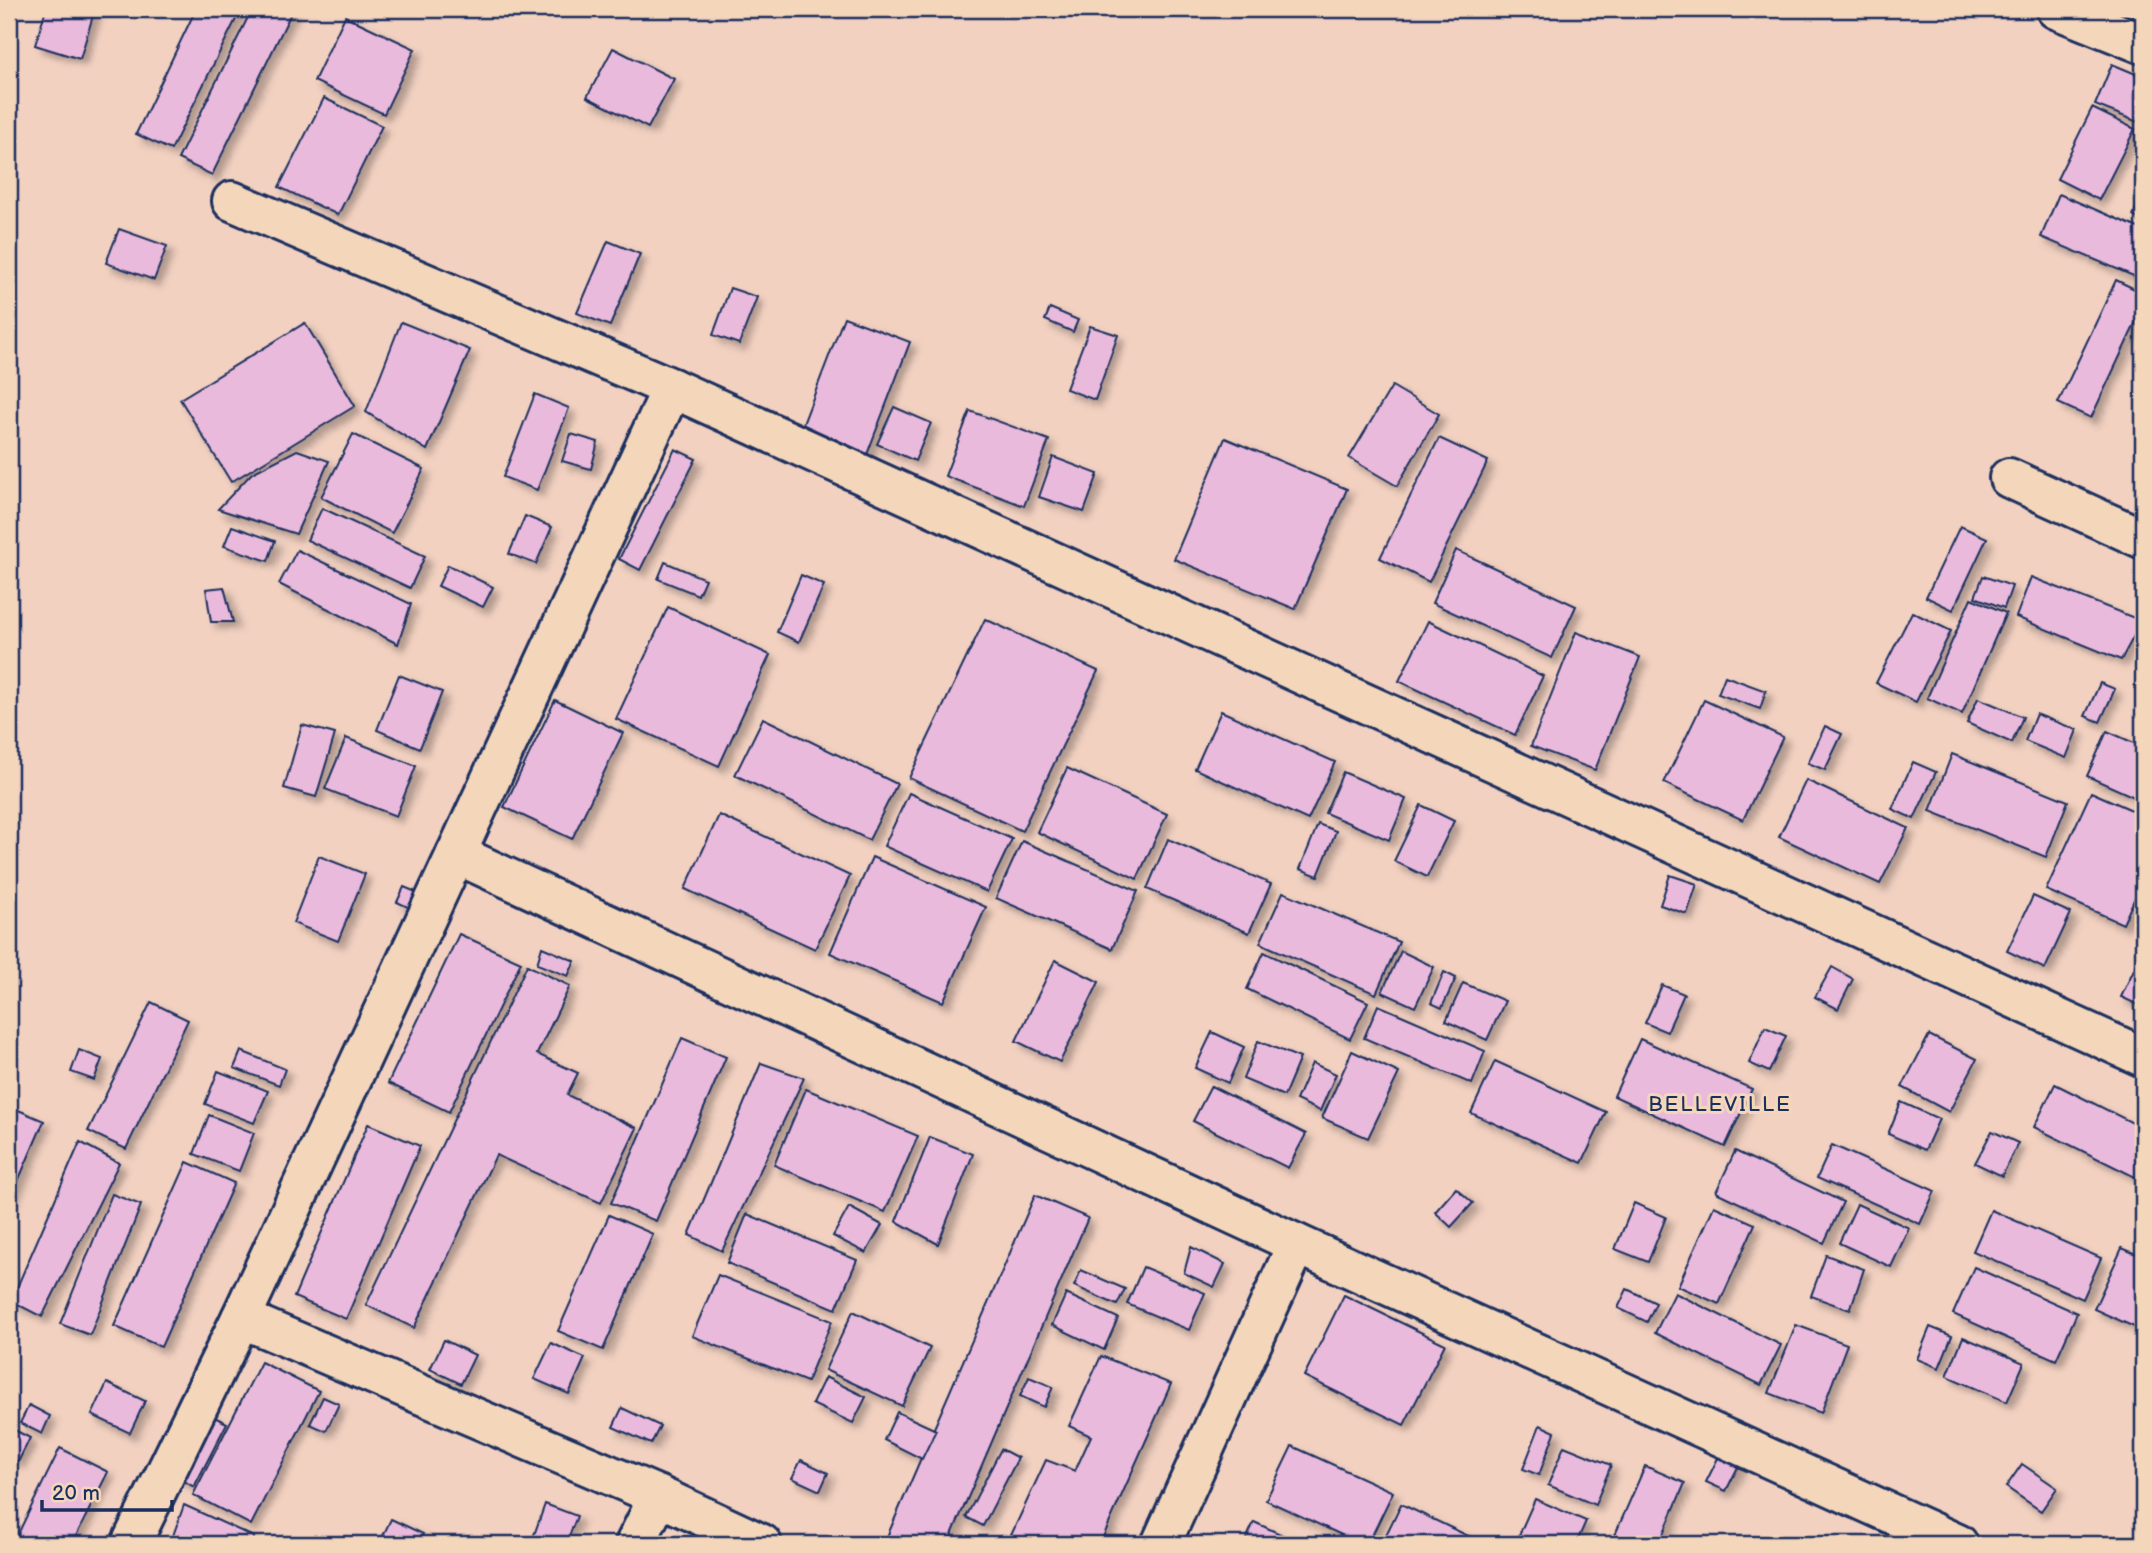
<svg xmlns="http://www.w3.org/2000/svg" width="2152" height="1553" font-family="'Balsamiq Sans',sans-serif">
  <defs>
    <filter id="shadow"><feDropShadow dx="6" dy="6" stdDeviation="3.5" flood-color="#0004"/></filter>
  </defs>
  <rect width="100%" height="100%" fill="#f2d1c1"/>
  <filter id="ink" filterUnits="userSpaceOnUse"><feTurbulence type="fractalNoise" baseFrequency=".0143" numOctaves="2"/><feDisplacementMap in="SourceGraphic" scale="14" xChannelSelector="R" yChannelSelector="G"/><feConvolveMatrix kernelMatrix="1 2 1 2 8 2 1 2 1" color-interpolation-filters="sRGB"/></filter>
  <g filter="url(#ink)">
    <g fill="#e9badc" stroke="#1b2f5e" stroke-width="2" filter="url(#shadow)">
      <polygon points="46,9 95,9 80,59 35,45"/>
      <polygon points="196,9 241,9 171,150 136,134"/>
      <polygon points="252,9 293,9 212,175 178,159"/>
      <polygon points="345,16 415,49 384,114 314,81"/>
      <polygon points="613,48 674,79 648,128 587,97"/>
      <polygon points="2112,64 2143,77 2143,124 2095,105"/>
      <polygon points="324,98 382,126 338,215 279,187"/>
      <polygon points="2092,108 2135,129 2099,200 2057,179"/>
      <polygon points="2143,191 2143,221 2133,216"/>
      <polygon points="2059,194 2143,230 2143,280 2041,237"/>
      <polygon points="119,229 167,246 154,280 106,263"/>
      <polygon points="608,241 640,254 610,326 577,313"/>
      <polygon points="2116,280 2143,293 2143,307 2091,418 2058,403"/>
      <polygon points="730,288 757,297 739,344 713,335"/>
      <polygon points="1050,308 1078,320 1073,332 1045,320"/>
      <polygon points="844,317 910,342 866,457 800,432"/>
      <polygon points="401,322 470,350 427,450 366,412"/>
      <polygon points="305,323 355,406 231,482 180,399"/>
      <polygon points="1090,326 1118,335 1095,400 1066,389"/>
      <polygon points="1392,386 1439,414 1397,486 1349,458"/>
      <polygon points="535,394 569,408 537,490 503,477"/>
      <polygon points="894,407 931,423 915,461 877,444"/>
      <polygon points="970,411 1049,440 1024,506 945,476"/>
      <polygon points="353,434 424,469 392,533 321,497"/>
      <polygon points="571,434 598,442 591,469 562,461"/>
      <polygon points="1225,438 1347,489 1295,609 1174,559"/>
      <polygon points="1439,438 1488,461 1429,582 1380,558"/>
      <polygon points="675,449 696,459 640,570 619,559"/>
      <polygon points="297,450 329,461 296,534 218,509 252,473"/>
      <polygon points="1053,457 1098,474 1084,512 1039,497"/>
      <polygon points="322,508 425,556 410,588 307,540"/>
      <polygon points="525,516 552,527 536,564 509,554"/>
      <polygon points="232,526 275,541 268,561 224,546"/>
      <polygon points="1960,526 1987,538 1953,610 1926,597"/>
      <polygon points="297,550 411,604 398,644 279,584"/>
      <polygon points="1456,550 1576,606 1552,658 1432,603"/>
      <polygon points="665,562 705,579 698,595 658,579"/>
      <polygon points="448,565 493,587 483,607 438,586"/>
      <polygon points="801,575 824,585 799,642 777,632"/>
      <polygon points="1983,576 2012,586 2004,608 1975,597"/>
      <polygon points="2031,577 2142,621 2121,660 2016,617"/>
      <polygon points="224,587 233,622 211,622 206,589"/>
      <polygon points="1971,598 2006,613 1962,714 1927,698"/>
      <polygon points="668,607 770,655 719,766 616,719"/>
      <polygon points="1912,612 1951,631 1916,702 1876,683"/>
      <polygon points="985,619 1098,671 1022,831 909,778"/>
      <polygon points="1428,621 1543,676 1515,735 1399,681"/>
      <polygon points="1576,632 1640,657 1595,770 1531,746"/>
      <polygon points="399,675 442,692 420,748 377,730"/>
      <polygon points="1725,676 1766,691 1760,709 1718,694"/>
      <polygon points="2100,683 2115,689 2100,722 2085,716"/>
      <polygon points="1978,698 2023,717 2012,743 1967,723"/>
      <polygon points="555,700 623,733 572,839 504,807"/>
      <polygon points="1704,700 1783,737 1743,820 1664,783"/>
      <polygon points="1221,711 1335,762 1308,820 1195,769"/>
      <polygon points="2036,714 2077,730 2066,758 2025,741"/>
      <polygon points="763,718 897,784 869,840 735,775"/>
      <polygon points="302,725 335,734 316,797 284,788"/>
      <polygon points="1825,726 1842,734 1825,770 1808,763"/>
      <polygon points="2107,731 2143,747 2143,801 2087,776"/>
      <polygon points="346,738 416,766 396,816 325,789"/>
      <polygon points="1952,754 2068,801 2046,857 1930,811"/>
      <polygon points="1913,762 1936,772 1914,819 1892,809"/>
      <polygon points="1067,768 1167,814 1137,879 1037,832"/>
      <polygon points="1343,772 1406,799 1389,840 1325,813"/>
      <polygon points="1806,780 1908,828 1880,884 1779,837"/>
      <polygon points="2091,792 2143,815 2143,880 2123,924 2046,890"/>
      <polygon points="909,793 1012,839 987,892 884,846"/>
      <polygon points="1421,805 1454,821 1427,877 1394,861"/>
      <polygon points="719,815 850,876 815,949 685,889"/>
      <polygon points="1318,824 1336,831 1318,876 1300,869"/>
      <polygon points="1168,839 1271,884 1249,933 1147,889"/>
      <polygon points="1022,841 1138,891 1112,949 996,898"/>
      <polygon points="319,856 365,874 338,941 293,923"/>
      <polygon points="872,857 986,907 943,1002 830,953"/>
      <polygon points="1670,875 1697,884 1687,914 1660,905"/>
      <polygon points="404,887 428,897 421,913 397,902"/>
      <polygon points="1283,892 1399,942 1376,994 1260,943"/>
      <polygon points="2033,896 2071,913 2045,969 2007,951"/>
      <polygon points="459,934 521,962 449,1112 388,1083"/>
      <polygon points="542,947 575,961 568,976 537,964"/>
      <polygon points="2143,950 2143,1007 2121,997"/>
      <polygon points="1401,951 1434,967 1415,1007 1382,992"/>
      <polygon points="1264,952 1368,1002 1350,1039 1247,989"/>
      <polygon points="1055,960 1099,982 1060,1062 1016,1041"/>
      <polygon points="527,965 570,986 537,1054 578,1073 567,1095 637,1128 601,1203 496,1155 414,1328 366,1305"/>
      <polygon points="1832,967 1853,979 1838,1009 1815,997"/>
      <polygon points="1444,972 1456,978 1442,1008 1431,1003"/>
      <polygon points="1463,983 1505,1001 1487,1040 1446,1021"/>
      <polygon points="1662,985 1684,994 1667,1032 1645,1023"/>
      <polygon points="151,1002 188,1020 126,1149 88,1131"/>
      <polygon points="1378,1005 1485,1051 1472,1084 1364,1038"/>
      <polygon points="1765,1027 1786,1036 1769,1072 1749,1063"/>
      <polygon points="1212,1032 1244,1047 1228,1083 1195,1068"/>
      <polygon points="1929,1035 1977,1059 1949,1112 1902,1087"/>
      <polygon points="682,1038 726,1057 656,1221 611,1203"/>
      <polygon points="1640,1039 1752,1089 1725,1147 1614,1096"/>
      <polygon points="1258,1041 1300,1058 1284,1096 1243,1079"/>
      <polygon points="79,1050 102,1059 94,1080 71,1072"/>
      <polygon points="241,1051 285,1069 279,1085 234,1068"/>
      <polygon points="1352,1051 1399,1073 1368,1138 1322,1118"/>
      <polygon points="1495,1061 1606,1112 1582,1163 1471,1113"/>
      <polygon points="761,1063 804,1078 722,1251 689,1235"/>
      <polygon points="1312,1063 1336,1074 1320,1111 1296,1100"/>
      <polygon points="218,1071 268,1091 254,1123 205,1104"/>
      <polygon points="2055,1084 2143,1128 2143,1176 2141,1180 2034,1127"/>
      <polygon points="1211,1086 1306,1134 1288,1168 1193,1121"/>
      <polygon points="806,1089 918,1136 885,1212 774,1165"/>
      <polygon points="1901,1102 1939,1119 1925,1150 1888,1134"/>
      <polygon points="9,1106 44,1121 9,1202"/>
      <polygon points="209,1115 254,1133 239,1171 194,1154"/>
      <polygon points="368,1124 420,1146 346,1319 294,1297"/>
      <polygon points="1992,1131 2018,1143 2002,1176 1975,1163"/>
      <polygon points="930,1137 973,1154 938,1244 896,1221"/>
      <polygon points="80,1142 119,1163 42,1317 11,1301"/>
      <polygon points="1832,1145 1935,1191 1920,1224 1817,1178"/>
      <polygon points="1735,1151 1843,1202 1824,1243 1716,1192"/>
      <polygon points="187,1162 234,1183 161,1347 114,1326"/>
      <polygon points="1456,1188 1473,1203 1451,1227 1435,1212"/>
      <polygon points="112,1194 141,1205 90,1335 60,1324"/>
      <polygon points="1035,1195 1088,1218 948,1544 898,1544 886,1539"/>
      <polygon points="1634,1203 1666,1217 1648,1262 1615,1249"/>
      <polygon points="1857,1204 1909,1228 1891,1267 1839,1243"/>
      <polygon points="1714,1206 1755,1224 1719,1304 1678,1286"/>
      <polygon points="849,1207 882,1225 866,1253 833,1236"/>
      <polygon points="1991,1210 2101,1258 2083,1299 1973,1251"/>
      <polygon points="747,1214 857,1260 836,1309 727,1263"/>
      <polygon points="609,1215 653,1234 603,1350 558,1331"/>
      <polygon points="1191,1247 1225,1264 1214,1287 1184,1273"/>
      <polygon points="2122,1248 2143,1257 2143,1331 2094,1309"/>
      <polygon points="1826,1255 1864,1269 1850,1310 1811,1296"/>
      <polygon points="1143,1267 1205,1293 1189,1330 1127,1304"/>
      <polygon points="1974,1267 2077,1313 2056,1360 1953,1314"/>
      <polygon points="1081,1270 1125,1289 1117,1305 1074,1286"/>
      <polygon points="718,1275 832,1321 807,1382 692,1336"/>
      <polygon points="1627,1289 1656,1303 1647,1322 1618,1308"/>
      <polygon points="1675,1293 1781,1345 1761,1385 1655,1333"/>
      <polygon points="1066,1294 1118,1318 1104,1350 1052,1325"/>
      <polygon points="1344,1295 1445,1344 1404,1425 1304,1376"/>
      <polygon points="853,1311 930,1348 902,1406 825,1370"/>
      <polygon points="1796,1325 1847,1344 1821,1413 1769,1393"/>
      <polygon points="1930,1327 1952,1336 1939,1368 1917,1359"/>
      <polygon points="1963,1337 2024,1363 2007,1402 1947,1376"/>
      <polygon points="444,1340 475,1355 461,1384 430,1369"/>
      <polygon points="551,1343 585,1358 569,1394 534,1379"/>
      <polygon points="1101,1356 1171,1384 1100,1544 1007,1544 1046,1460 1075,1471 1091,1436 1069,1426"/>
      <polygon points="261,1362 319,1391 251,1525 193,1495"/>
      <polygon points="825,1377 866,1397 853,1423 812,1404"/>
      <polygon points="1029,1377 1053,1387 1044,1407 1020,1396"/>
      <polygon points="107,1383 145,1401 130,1433 92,1415"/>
      <polygon points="323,1397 339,1404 326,1431 310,1424"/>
      <polygon points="29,1405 50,1416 42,1434 20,1423"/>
      <polygon points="622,1408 660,1426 651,1444 613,1427"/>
      <polygon points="897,1412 936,1430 922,1459 884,1440"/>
      <polygon points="208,1414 227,1423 194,1487 178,1477"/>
      <polygon points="1540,1425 1555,1432 1539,1475 1523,1469"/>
      <polygon points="9,1427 30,1438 18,1462 9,1457"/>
      <polygon points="1292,1446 1393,1492 1368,1544 1361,1544 1266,1500"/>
      <polygon points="1564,1446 1611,1465 1595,1505 1548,1485"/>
      <polygon points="1724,1446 1744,1455 1726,1491 1706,1482"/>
      <polygon points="60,1448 108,1472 72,1544 13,1544"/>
      <polygon points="1001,1449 1018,1458 983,1526 966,1517"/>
      <polygon points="801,1460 828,1473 820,1491 792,1478"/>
      <polygon points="2022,1464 2057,1488 2041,1511 2006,1487"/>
      <polygon points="1645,1466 1685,1483 1659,1544 1611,1544"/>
      <polygon points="1535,1499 1586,1521 1576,1544 1515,1544"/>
      <polygon points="545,1504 577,1516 566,1544 549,1544 533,1538"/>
      <polygon points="1401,1504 1485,1544 1384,1544 1382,1543"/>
      <polygon points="184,1505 254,1537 252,1544 170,1544"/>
      <polygon points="391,1519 423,1534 418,1544 379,1544"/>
      <polygon points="1254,1522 1302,1544 1244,1544"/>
    </g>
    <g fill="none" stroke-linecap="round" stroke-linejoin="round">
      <defs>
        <g id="minor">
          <polyline points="2056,9 2143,44"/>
          <polyline points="232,201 672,388 2143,1057"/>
          <polyline points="2009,478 2143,539"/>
          <polyline points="456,854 1297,1244 1958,1544"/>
          <polyline points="241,1318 659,1496 762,1544"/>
          <polyline points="131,1544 241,1318 672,388"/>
          <polyline points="635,1544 659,1496"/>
          <polyline points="1161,1544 1297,1244"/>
        </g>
      </defs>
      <use href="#minor" stroke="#1b2f5e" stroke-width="44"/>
      <use href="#minor" stroke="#f4d7ba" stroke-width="38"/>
    </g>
  </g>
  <g text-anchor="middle" stroke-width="6" stroke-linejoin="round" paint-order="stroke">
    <g font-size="21" letter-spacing="2" fill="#1b2f5e" stroke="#f4d7ba">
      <text x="1720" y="1111">BELLEVILLE</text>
    </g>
  </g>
  <rect width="2152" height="1553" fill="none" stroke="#f4d7ba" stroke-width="35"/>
  <rect x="18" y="18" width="2117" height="1518" fill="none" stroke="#1b2f5e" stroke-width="2.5" filter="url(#ink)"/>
  <path d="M42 1500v10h130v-10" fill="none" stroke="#1b2f5e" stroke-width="3.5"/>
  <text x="52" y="1500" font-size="21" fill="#1b2f5e" stroke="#f4d7ba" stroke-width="5" paint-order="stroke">20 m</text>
</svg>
